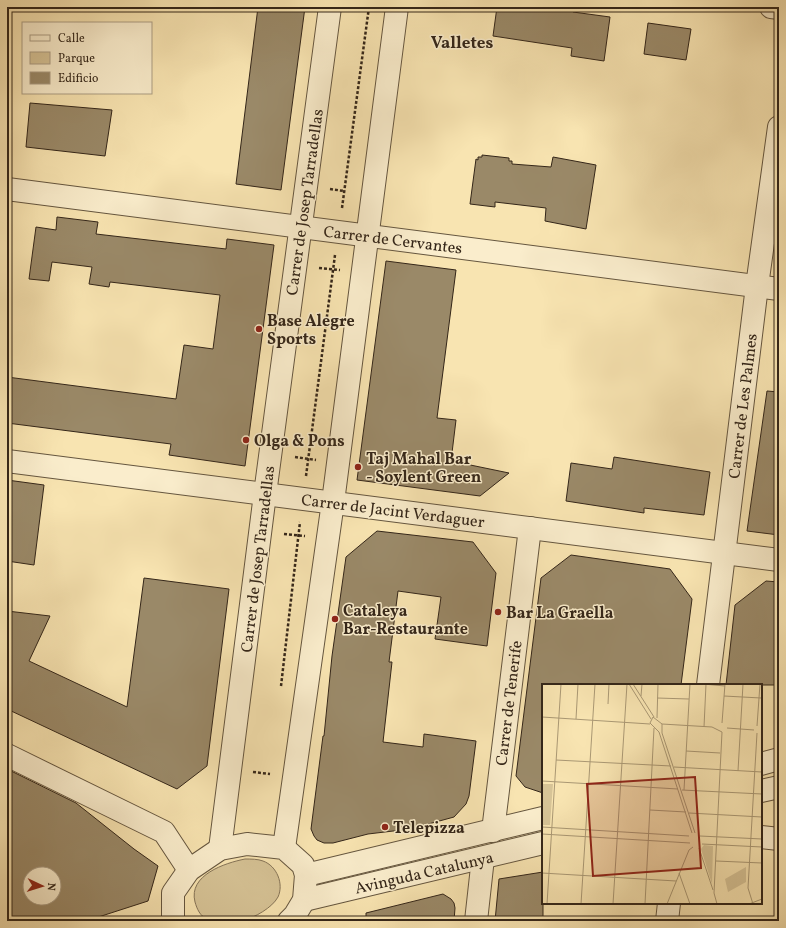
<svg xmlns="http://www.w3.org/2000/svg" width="786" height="928" font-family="Vollkorn,serif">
  <rect width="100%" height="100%" fill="#f8e4b1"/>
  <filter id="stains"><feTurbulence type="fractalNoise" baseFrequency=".005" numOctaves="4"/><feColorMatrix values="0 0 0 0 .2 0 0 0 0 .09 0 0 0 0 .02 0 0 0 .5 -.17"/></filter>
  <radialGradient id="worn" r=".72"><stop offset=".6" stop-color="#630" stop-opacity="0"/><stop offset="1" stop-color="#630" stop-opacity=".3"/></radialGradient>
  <path fill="#d7c497" stroke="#867558" d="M245,859c6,0 13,0 18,2 14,5 21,23 15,36 -6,11 -23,20 -35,24 -7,1 -15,0 -21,0 -5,0 -11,1 -15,-2 -7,-3 -10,-10 -12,-17 -7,-27 30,-39 50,-43z"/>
  <g fill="#9a8968" stroke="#342619" fill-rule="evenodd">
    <polygon points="258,7 305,7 281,190 236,184"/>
    <polygon points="497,7 556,7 573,10 573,12 610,17 604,61 571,56 572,48 493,36"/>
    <polygon points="648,23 691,29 686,60 644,54"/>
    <polygon points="30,103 112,110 105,156 26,147"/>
    <polygon points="482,155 509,158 509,161 512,161 512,164 551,167 553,157 596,165 586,229 545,221 546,208 495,202 495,207 470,204 476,159 478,160 478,157 482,157"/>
    <polygon points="57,217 98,222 96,234 226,249 227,239 274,245 245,466 169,455 171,444 7,423 7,377 176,399 184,345 213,349 220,295 110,282 109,287 89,284 92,267 52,262 49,281 29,279 36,227 56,230"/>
    <polygon points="386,261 456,270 437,418 456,420 451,461 509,473 480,496 357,480"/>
    <polygon points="767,391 779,392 779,535 747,531"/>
    <polygon points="614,457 710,472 704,515 644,508 644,513 566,501 571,463 612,469"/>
    <polygon points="7,480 44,485 34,565 7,561"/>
    <polygon points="377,531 473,542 496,573 487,646 435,639 441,597 398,591 389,662 392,662 383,742 423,747 424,734 476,741 469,796 466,804 454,817 410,829 368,834 333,843 324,843 317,840 314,836 311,829 323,736 324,736 332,656 346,557"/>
    <polygon points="571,555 670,569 692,599 681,685 543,685 543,793 525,787 516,776 541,578"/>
    <polygon points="144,578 229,589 207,766 177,789 7,709 7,611 50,616 29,661 127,707"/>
    <polygon points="766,581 779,582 779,685 726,685 735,605"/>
    <path d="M7,769l69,34 58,46 24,17 -10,35 -62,20h-79zM30,874h24v24h-24z"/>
    <polygon points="543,872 543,921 495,921 499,879"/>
    <polygon points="443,894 451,899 454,903 455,908 454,921 366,921 366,913"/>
  </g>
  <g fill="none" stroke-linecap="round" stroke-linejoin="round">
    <defs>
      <g id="street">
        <polyline points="771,7 779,8"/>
        <polyline points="7,189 779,289"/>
        <polyline points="7,461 779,560"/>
        <polyline points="708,685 757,286 779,127"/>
        <polyline points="7,755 164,832 189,870"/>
        <polyline points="761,764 779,759"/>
        <polyline points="761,791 779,787"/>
        <polyline points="493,831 530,528"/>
        <polyline points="761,837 779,839"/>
        <polyline points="284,848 333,502 397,7"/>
        <polyline points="220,849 265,494 330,7"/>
        <polyline points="306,875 543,818"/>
        <polyline points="304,900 543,843"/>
        <polyline points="173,921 173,893 189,870 220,849 247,844 284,848 303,865 306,875 304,900 295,915 289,921"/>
        <polyline points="476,921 483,858"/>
        <polyline points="667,921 669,903"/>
      </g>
    </defs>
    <use href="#street" stroke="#65563f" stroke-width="24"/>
    <g stroke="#342619" stroke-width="2.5" stroke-dasharray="3 2" stroke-linecap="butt">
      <polyline points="330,189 344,191"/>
      <polyline points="342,208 369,7"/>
      <polyline points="319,268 340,270"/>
      <polyline points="295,457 316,460"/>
      <polyline points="306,476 335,255"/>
      <polyline points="284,534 305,536"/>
      <polyline points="281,686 300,522"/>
      <polyline points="253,772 270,774"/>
    </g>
    <use href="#street" stroke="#faedcc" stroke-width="22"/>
  </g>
  <g fill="#8f2418" stroke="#faedcc" stroke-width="1.5">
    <circle cx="259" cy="329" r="4"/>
    <circle cx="246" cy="440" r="4"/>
    <circle cx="358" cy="467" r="4"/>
    <circle cx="498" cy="612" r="4"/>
    <circle cx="335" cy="619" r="4"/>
    <circle cx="385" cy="827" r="4"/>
  </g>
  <g text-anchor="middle" stroke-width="3" stroke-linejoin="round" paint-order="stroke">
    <g font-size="16" fill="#342619" stroke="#faedcc">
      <text transform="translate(304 202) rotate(-82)" y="6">Carrer de Josep Tarradellas</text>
      <text transform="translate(393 239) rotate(7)" y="6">Carrer de Cervantes</text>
      <text transform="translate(742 406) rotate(-83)" y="6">Carrer de Les Palmes</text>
      <text transform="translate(393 510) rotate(7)" y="6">Carrer de Jacint Verdaguer</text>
      <text transform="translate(257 559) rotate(-83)" y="6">Carrer de Josep Tarradellas</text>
      <text transform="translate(508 703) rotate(-83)" y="6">Carrer de Tenerife</text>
      <text transform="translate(424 872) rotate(-13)" y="6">Avinguda Catalunya</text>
    </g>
    <g font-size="16" font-weight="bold" fill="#342619" stroke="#faedcc" text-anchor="start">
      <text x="267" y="326">Base Alegre<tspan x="267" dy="18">Sports</tspan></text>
      <text x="254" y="446">Olga &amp; Pons</text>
      <text x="366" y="464">Taj Mahal Bar<tspan x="366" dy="18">- Soylent Green</tspan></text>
      <text x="343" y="616">Cataleya<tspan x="343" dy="18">Bar-Restaurante</tspan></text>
      <text x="506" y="618">Bar La Graella</text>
      <text x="393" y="833">Telepizza</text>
    </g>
    <g font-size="17" font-weight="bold" fill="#342619" stroke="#faedcc">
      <text x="462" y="48">Valletes</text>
    </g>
  </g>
  <g transform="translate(542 684)">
    <rect width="220" height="220" fill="#f8e4b1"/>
    <path d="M0,100h11l-3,41h-8zM162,161l9,1 -1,38 -11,-35zM204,183v15l-18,10 -3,-13z" fill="#d7c497"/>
    <path fill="none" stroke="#aa9874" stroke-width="1" d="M87,0l22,35M91,0l21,33M161,0l22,2M99,12l1,-12M182,12l37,2M115,14l32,1M66,20l1,-20M0,33l108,7M115,34l1,-34M34,35l2,-35M180,39l3,-39M120,40l50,3 10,5M215,42l3,-42M162,43l2,-43M185,44l27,2M144,67l34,2M14,76l115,6M132,83l88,5M196,87l5,-87M0,97l136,8M140,106l80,4M142,106l6,-106M108,126l36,2M147,129l73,4M0,143l147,9M150,149l-33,-101 -9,-9 3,-6 9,7v9l33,100M0,150l148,9M158,152l62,3M160,160l60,3M157,164l14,42M174,177l46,2M0,189l134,8M137,189l11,31M5,220l14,-220M39,220l14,-220M71,220l14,-220M103,220l9,-176M125,220l22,-54 4,-3M175,220l-3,-11 8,-161M207,220l13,-5M211,220l-5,-16 9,-155"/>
    <path fill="#8f2418" fill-opacity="0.15" stroke="#8f2418" stroke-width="2" d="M153,93l6,91 -108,8 -6,-92z"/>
    <rect width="220" height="220" fill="none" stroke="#342619" stroke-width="2"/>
  </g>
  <rect width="786" height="928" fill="none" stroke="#f8e4b1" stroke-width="24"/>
  <rect x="8" y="8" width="770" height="912" fill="none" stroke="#342619" stroke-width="2"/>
  <rect x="12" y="12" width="762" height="904" fill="none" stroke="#342619"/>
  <rect x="22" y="22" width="130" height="72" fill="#faedcc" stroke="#ab9d84"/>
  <rect x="30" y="35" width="20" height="6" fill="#faedcc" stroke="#ab9d84"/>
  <text x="58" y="42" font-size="12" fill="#342619">Calle</text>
  <rect x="30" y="52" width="20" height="12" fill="#d7c497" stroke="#ab9d84"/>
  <text x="58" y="62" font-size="12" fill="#342619">Parque</text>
  <rect x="30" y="72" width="20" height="12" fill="#9a8968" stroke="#ab9d84"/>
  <text x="58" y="82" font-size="12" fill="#342619">Edificio</text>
  <g transform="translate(42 886) rotate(94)"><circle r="19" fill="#faedcc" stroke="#ab9d84"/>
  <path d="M0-3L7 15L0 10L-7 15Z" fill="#8f2418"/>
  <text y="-6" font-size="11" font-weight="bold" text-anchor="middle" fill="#342619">N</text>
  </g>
  <rect width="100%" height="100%" filter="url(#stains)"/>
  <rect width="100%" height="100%" fill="url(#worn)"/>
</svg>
